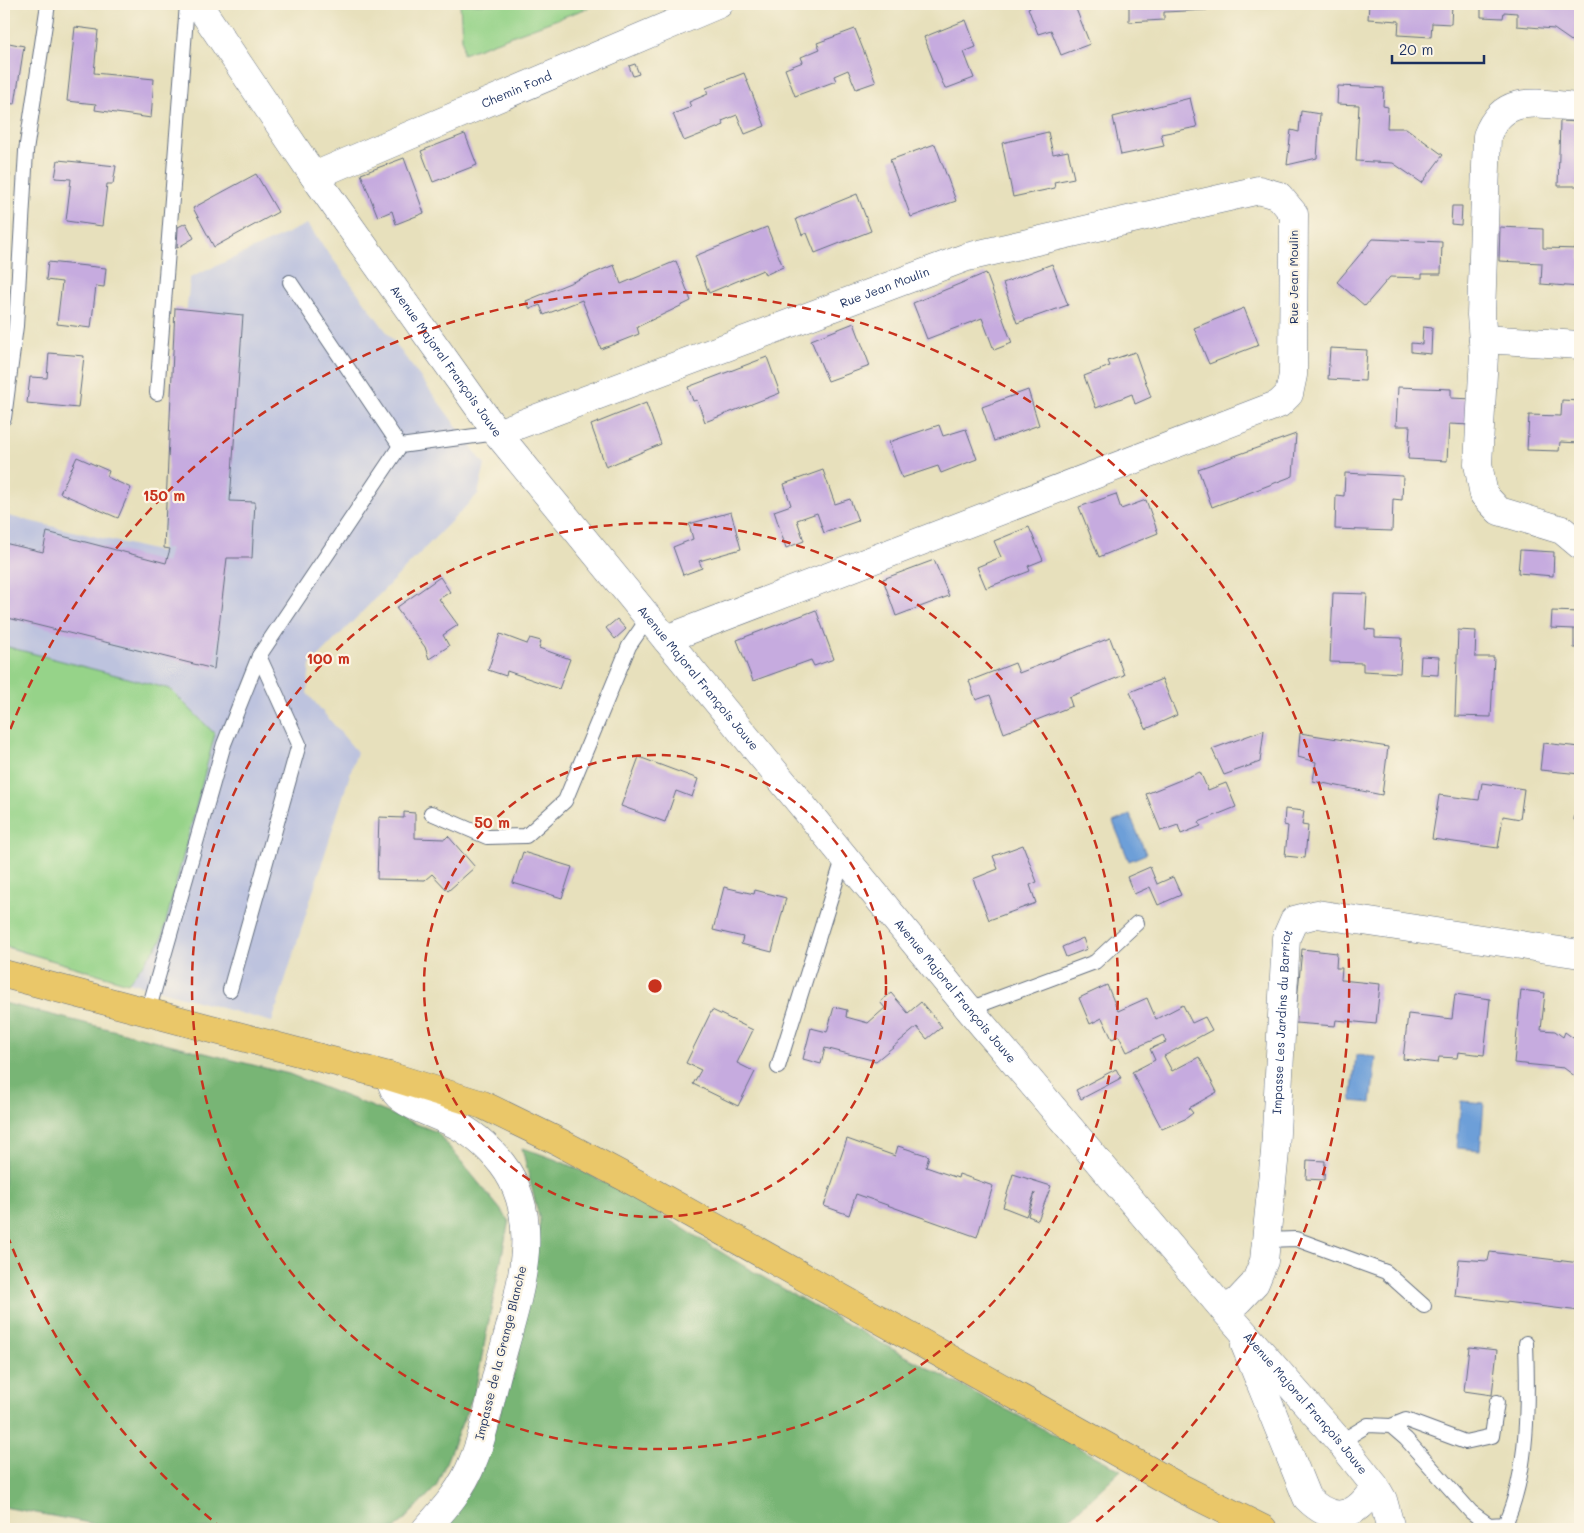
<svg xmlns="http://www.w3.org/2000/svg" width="1584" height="1533" font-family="Mali,sans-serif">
  <rect width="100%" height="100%" fill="#fcf5e5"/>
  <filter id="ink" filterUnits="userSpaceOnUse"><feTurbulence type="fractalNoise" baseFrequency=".02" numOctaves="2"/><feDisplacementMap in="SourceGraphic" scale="10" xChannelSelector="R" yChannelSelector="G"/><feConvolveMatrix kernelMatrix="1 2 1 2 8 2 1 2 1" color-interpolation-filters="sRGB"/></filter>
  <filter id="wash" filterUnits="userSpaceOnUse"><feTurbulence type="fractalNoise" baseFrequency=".0096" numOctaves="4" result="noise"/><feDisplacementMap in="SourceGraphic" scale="20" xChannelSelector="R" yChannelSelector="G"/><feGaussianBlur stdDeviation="1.12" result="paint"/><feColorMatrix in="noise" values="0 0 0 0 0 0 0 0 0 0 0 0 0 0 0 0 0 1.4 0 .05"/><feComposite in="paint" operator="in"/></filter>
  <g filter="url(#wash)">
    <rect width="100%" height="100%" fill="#e7e0bc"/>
    <polygon fill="#bdc3de" points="307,224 485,465 478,494 310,665 307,693 357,752 272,1022 4,947 4,515 161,552 190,278"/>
    <g fill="#96d389" stroke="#588174">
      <polygon points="460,4 598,4 463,54"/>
      <polygon points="4,646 170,689 215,734 161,941 128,983 4,946"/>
    </g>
    <g fill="#78b575" stroke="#4a726a">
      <polygon points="4,1003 289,1074 437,1132 509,1220 475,1391 436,1487 395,1529 122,1529 4,1507"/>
      <path d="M522,1148c88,26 160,83 239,128 118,68 240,130 360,194l-63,59h-618l37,-49 39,-113 24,-146z"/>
    </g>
    <g fill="#6d9fd8" stroke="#44679b">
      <polygon points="1130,815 1146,854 1129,861 1113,822"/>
      <polygon points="1356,1055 1376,1057 1371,1103 1351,1101"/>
      <polygon points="1461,1101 1484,1103 1480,1150 1457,1148"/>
    </g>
    <g id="blocks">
      <g fill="#c6abdf">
        <polygon points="1039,4 1074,4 1090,44 1061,55 1051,30 1038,34 1028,8"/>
        <polygon points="1129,4 1206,4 1207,10 1164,12 1164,20 1129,22"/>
        <polygon points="1369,4 1452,4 1451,24 1432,23 1431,37 1398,35 1399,21 1368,19"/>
        <polygon points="1481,4 1580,4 1580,47 1554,29 1517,26 1517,13 1504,12 1503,18 1481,17"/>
        <polygon points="966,20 976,47 964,52 974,78 945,89 924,37"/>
        <polygon points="75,27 98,30 94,73 154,79 151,118 95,110 96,104 67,101"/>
        <polygon points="855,29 876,82 856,89 848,70 834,76 836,81 795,96 785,69 803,62 801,57 820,49 817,43"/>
        <polygon points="4,42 24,46 15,104 4,103"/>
        <polygon points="635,64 639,74 633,76 629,66"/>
        <polygon points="744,73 765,126 745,134 737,115 722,121 724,125 684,141 673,114 691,107 689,102 708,94 706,88"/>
        <polygon points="1338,86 1384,88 1383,106 1388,107 1387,128 1406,128 1443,155 1422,183 1393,163 1356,161 1359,105 1337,104"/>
        <polygon points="1190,98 1197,127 1161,134 1164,146 1121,155 1113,117"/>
        <polygon points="1301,111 1320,114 1317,158 1287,165 1291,130 1299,132"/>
        <polygon points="1560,121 1580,122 1580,186 1558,186"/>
        <polygon points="1048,132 1053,154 1068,151 1074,178 1054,182 1055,188 1013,197 1002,143"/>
        <polygon points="465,134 477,165 433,182 421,151"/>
        <polygon points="935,144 956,201 911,217 890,160"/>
        <polygon points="404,158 424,213 396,224 392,211 378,217 361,174"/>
        <polygon points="58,160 116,166 113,184 107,184 102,226 66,221 71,179 55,178"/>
        <polygon points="4,173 10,174 5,208 4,208"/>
        <polygon points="256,174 278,212 214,247 193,208"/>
        <polygon points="857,194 871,231 815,253 807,233 802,235 796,219"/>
        <polygon points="1452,206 1462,206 1461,225 1451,224"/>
        <polygon points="186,223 194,238 177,248 178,227"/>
        <polygon points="767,227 783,267 765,275 763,270 709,293 695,256"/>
        <polygon points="1500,227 1543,229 1543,248 1580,249 1580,287 1541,284 1542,263 1499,261"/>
        <polygon points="1373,239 1442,242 1441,274 1422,274 1422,278 1390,277 1365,306 1337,282"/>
        <polygon points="676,261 691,301 637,327 639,334 601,349 582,300 544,315 540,305 530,309 526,301 614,265 621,284"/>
        <polygon points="48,262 106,268 104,287 96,286 91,328 57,324 62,282 46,280"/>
        <polygon points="1052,264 1068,305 1017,323 1003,283"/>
        <polygon points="986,273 1012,343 994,350 982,318 927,339 913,303"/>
        <polygon points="175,308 243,315 230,501 255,502 252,558 227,558 214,669 4,617 4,543 43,552 47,532 166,563 170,549 164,548"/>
        <polygon points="1244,308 1259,345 1209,364 1194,328"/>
        <polygon points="854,323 870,366 828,381 811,340"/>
        <polygon points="1423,327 1432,328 1431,354 1411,352 1411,343 1422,344"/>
        <polygon points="1330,348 1367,350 1365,381 1328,379"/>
        <polygon points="1135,352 1151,397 1135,404 1132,394 1096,408 1084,376 1110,366 1108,361"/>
        <polygon points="49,353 84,356 78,408 27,403 30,377 47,378"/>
        <polygon points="767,357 780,393 705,422 697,400 693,401 688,387"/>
        <polygon points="1398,387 1451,389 1451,398 1473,399 1471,425 1449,424 1447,461 1408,459 1410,426 1396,426"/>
        <polygon points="1028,390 1039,425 994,441 982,407"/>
        <polygon points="1562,400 1580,401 1580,443 1560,442 1559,451 1527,450 1529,415 1561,416"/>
        <polygon points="646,403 661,444 606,467 591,425"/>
        <polygon points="939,425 943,436 966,429 977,459 941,473 938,466 902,478 889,442"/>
        <polygon points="1296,434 1293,476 1212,507 1198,469"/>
        <polygon points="77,457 109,471 107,477 131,488 118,518 60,493"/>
        <polygon points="823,470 835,504 850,499 858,521 824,533 817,513 797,520 804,541 786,548 774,511 791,505 784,484"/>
        <polygon points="1345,473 1403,476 1402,500 1393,499 1392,531 1335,529 1336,495 1344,496"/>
        <polygon points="1116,494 1121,509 1146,500 1158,533 1099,557 1079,507"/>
        <polygon points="731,512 741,549 699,561 702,568 683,575 673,547 693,539 689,524"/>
        <polygon points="1029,527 1043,560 1028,566 1030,571 986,588 977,567 1001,557 994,541"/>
        <polygon points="1520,550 1554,552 1553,576 1518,573"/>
        <polygon points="934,560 949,596 896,616 883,579"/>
        <polygon points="440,577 450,592 439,599 458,625 443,635 449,646 429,659 425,647 396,608"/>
        <polygon points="1333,593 1367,594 1365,629 1375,630 1375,637 1402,638 1400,673 1363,671 1363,663 1330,662"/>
        <polygon points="816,610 834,659 814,666 811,660 753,681 737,640"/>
        <polygon points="1552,611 1580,612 1580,648 1574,648 1574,629 1551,628"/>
        <polygon points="617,619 626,629 615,639 606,628"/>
        <polygon points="1458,630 1476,631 1475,657 1494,657 1491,717 1455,716"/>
        <polygon points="500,634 527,644 530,638 541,641 539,648 570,659 559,689 507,671 506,676 488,670"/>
        <polygon points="1110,638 1124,675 1069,697 1072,706 1004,733 990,695 976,700 969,681 1015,663 1019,673"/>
        <polygon points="1421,656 1439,657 1438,675 1420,674"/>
        <polygon points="1162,679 1177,715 1146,729 1130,692"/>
        <polygon points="1264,730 1260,762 1224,775 1212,749"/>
        <polygon points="1300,733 1388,747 1382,795 1313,781 1316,762 1298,757"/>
        <polygon points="1543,743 1580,747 1580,774 1540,770"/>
        <polygon points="639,757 698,779 692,797 676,791 665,822 621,806"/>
        <polygon points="1200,772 1208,790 1226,783 1236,807 1199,822 1201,826 1181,834 1178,825 1161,831 1146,794"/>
        <polygon points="1482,783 1524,789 1520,819 1503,816 1498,848 1432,839 1439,795 1479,800"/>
        <polygon points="1577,800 1580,800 1580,820 1574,820"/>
        <polygon points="1285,809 1304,811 1302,825 1308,826 1305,858 1285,856 1288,826 1284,825"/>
        <polygon points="404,812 415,813 415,838 445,839 448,836 475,867 448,891 432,874 425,880 377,879 379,817 404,818"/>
        <polygon points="1023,845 1037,882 1030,885 1036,903 989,920 973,879 998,869 993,856"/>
        <polygon points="523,852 572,867 562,898 513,883"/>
        <polygon points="1150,867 1157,884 1173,877 1181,895 1158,905 1150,887 1134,894 1127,877"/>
        <polygon points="724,887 754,894 755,890 786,898 772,952 741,944 743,937 713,930"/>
        <polygon points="1083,938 1087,949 1066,957 1062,947"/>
        <polygon points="1302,949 1337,953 1336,968 1342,968 1341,980 1380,984 1376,1024 1336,1020 1335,1026 1295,1023"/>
        <polygon points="1107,985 1118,1011 1147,998 1156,1019 1183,1005 1192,1023 1205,1017 1212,1030 1164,1056 1172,1071 1199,1057 1217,1092 1189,1108 1193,1113 1185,1119 1162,1129 1132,1072 1155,1060 1150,1049 1166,1042 1163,1035 1127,1052 1119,1036 1112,1039 1102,1018 1090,1024 1079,998"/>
        <polygon points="1521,990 1545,993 1541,1030 1555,1031 1563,1037 1565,1032 1580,1043 1580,1080 1564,1068 1514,1063"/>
        <polygon points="891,993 908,1013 921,1002 942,1027 927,1039 917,1027 876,1061 825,1048 821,1064 803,1059 811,1028 827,1032 834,1007 847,1010 846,1017 868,1023 885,1008 880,1002"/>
        <polygon points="1455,994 1490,999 1484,1055 1458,1052 1457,1058 1439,1057 1438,1063 1403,1059 1408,1014 1452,1019"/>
        <polygon points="712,1010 753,1030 737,1063 755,1072 738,1106 693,1084 701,1070 686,1063"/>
        <polygon points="1116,1069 1121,1078 1081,1099 1076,1090"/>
        <polygon points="847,1139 895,1156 898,1146 929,1156 926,1167 958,1178 959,1174 993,1186 977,1237 856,1194 849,1215 824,1206"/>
        <polygon points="1307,1160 1325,1161 1324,1180 1306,1179"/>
        <polygon points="1013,1174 1051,1186 1038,1220 1028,1216 1035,1193 1026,1216 1003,1207"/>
        <polygon points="1490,1252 1580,1263 1580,1311 1455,1296 1459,1259 1488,1261"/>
        <polygon points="1469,1347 1497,1350 1492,1395 1464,1391"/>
      </g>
    </g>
  </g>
  <g filter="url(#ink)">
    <use href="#blocks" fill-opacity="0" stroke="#626d7f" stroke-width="1"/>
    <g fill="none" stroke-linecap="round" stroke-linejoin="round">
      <defs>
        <g id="lane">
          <polyline points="290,282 400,446 497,433"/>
          <polyline points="157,393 187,4"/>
          <polyline points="4,418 16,326 26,151 48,4"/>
          <polyline points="431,813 487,837 526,836 565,801 629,646 649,617"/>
          <polyline points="230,990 299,744 259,656"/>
          <polyline points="969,1009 1095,962 1137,923"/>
          <polyline points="148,1012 224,744 259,656 400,446"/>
          <polyline points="778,1067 844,856"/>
          <polyline points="1266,1240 1296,1239 1386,1272 1424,1306"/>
          <polyline points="1391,1426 1406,1420 1465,1442 1492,1436 1497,1402"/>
          <path d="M1340,1442l28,-17 23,1 15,13 65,73 18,13 16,-1c24,-51 23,-125 21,-181"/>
        </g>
        <g id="street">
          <path id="s1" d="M198,4l116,172 183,257 472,576 255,301 116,132 35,44 8,14 8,29"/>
          <path d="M1580,107c-39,-2 -76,-16 -93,29l-6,179 3,40 -6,109 6,31 15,16 63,19 18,15"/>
          <path id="s2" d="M314,176l405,-172"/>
          <polyline points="1483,339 1580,345"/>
          <path id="s3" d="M497,433l470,-176 292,-67 20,6 15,18 -1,161 -4,19 -10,10 -613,235"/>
          <path d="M389,1076c2,5 4,12 7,17 9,12 40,22 53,28 21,10 39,25 53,43 46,59 13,142 -4,206 -8,30 -13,63 -25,91 -10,27 -28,47 -47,68"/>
          <path id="s4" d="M1224,1310l14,-9 17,-18 9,-22 11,-109 11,-214 8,-18 23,-6 263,40"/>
          <path d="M1245,1345l62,153c27,27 50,19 68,-12"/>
        </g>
        <polyline id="primary" points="4,974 389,1076 483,1105 559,1142 636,1183 1177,1486 1263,1529"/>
      </defs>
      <use href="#lane" stroke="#626d7f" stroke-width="16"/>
      <use href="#street" stroke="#626d7f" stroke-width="29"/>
      <use href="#primary" stroke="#626d7f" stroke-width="29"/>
      <use href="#lane" stroke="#fff" stroke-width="14"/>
      <use href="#street" stroke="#fff" stroke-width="28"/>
      <use href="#primary" stroke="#eac769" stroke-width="28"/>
    </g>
  </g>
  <g fill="none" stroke="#c8321e" stroke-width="2.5" stroke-dasharray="9 6">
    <circle cx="655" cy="986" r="231"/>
    <circle cx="655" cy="986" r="463"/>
    <path d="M223 1529A694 694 0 0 1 5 1229M5 743A694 694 0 1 1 1087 1529"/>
  </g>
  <g text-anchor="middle" stroke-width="4.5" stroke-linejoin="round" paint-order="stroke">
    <g font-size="12" fill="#1b2f5e" stroke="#fcf5e5">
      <text dy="4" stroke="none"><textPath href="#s2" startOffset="220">Chemin Fond</textPath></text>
      <text transform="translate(1294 277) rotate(-90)" y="4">Rue Jean Moulin</text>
      <text dy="4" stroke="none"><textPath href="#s3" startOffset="414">Rue Jean Moulin</textPath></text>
      <text dy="4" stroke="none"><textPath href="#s1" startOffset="435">Avenue Majoral François Jouve</textPath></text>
      <text dy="4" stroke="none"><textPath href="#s1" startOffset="840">Avenue Majoral François Jouve</textPath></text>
      <text dy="4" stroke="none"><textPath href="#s1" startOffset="1245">Avenue Majoral François Jouve</textPath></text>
      <text dy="4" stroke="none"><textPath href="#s4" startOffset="305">Impasse Les Jardins du Barriot</textPath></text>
      <text transform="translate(501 1353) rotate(-76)" y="4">Impasse de la Grange Blanche</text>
      <text dy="4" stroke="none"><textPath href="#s1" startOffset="1786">Avenue Majoral François Jouve</textPath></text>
    </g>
  </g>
  <circle cx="655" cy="986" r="8" fill="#c8321e" stroke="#fcf5e5" stroke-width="2.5"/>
  <g font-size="15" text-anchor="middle" font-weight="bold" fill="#c8321e" stroke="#fcf5e5" stroke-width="4.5" stroke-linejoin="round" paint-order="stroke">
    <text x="164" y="501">150 m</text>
    <text x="328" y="664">100 m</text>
    <text x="492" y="828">50 m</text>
  </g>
  <rect width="1584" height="1533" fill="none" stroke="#fcf5e5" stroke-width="20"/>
  <path d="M1392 55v8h92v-8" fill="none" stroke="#1b2f5e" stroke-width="2.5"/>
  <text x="1399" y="55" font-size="15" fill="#1b2f5e" stroke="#fcf5e5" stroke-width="4" paint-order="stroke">20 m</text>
</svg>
